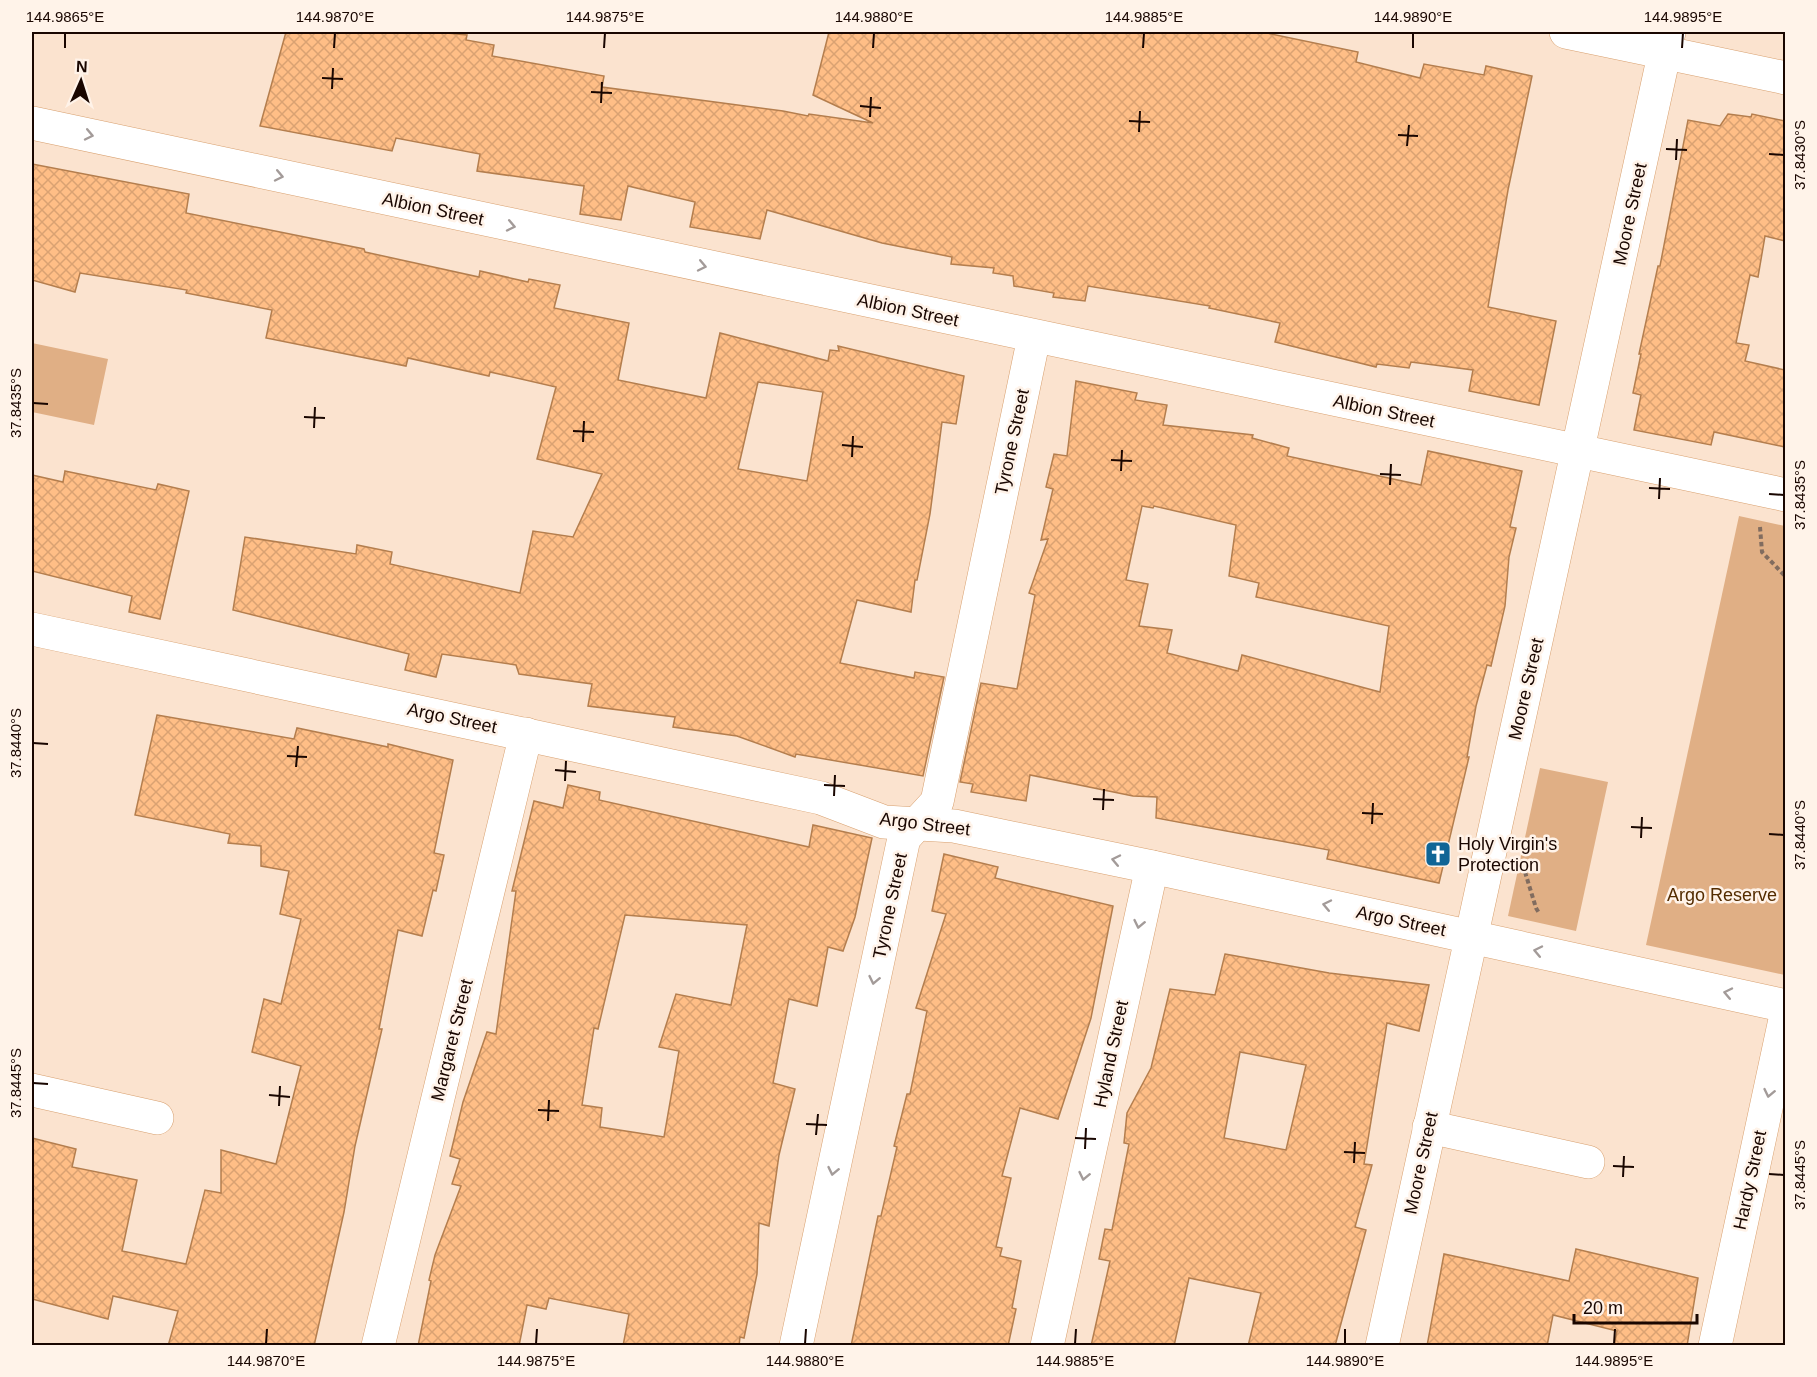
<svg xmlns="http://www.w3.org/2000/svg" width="1817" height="1377" font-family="Arial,sans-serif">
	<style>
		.park { fill: #e0af85 }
		.building { fill: url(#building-cross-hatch); stroke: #b47e4e; stroke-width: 1.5; fill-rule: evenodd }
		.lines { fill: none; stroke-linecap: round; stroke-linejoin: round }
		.minor-casing { stroke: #d8a06f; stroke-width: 34 }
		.path { stroke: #816c5f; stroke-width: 4; stroke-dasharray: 4.5 3; stroke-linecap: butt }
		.minor { stroke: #fff; stroke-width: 33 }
		.oneway { stroke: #a39b99 }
		.ticks { fill: none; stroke: #190600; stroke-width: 2 }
		.labels { text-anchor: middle; stroke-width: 5; stroke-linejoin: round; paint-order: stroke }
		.street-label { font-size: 18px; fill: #190600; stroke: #fff3e9 }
		.poi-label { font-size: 18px; fill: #190600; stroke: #fff3e9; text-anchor: start }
		.park-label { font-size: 18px; fill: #542c00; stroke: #fff3e9 }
		.neatline { fill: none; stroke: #190600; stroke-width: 2 }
		.ticks-label { font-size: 15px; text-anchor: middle; fill: #190600 }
	</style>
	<defs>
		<pattern id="building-cross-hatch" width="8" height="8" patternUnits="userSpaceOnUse" patternTransform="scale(1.5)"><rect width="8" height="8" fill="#ffbe86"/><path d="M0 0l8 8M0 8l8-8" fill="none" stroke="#daa272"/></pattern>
	</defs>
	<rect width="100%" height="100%" fill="#fbe3cf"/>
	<g class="park">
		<path d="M32,343L108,359L94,425L32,412Z"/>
		<path d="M1739,516L1785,526V975L1646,945Z"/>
		<path d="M1540,768L1608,782L1576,931L1508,916Z"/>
	</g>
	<g class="building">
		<path d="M286,32H436L467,35L466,40L494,45L492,56L604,76L602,87L783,111L808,116L809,114L873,123L813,95L829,32H1262L1358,52L1356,62L1420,78L1424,64L1484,75L1486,66L1532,76L1508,190L1488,307L1556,321L1539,405L1469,391L1473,370L1411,362L1409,368L1377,364L1376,367L1275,342L1280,323L1209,308L1210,306L1088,286L1085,301L1053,297L1054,293L1014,286L1013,276L993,273L994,268L951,264L952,257L882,243L767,210L760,239L690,227L695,202L628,186L621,220L580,214L584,186L477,171L480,154L396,138L392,151L260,126Z"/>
		<path d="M1728,114L1751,117L1752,114L1785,121V241L1765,236L1758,277L1750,275L1736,343L1749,345L1745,361L1785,370V447L1714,432L1711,445L1634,430L1641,395L1633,393L1641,354H1639L1658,266H1660L1688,120L1720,126Z"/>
		<path d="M32,164L189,194L186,213L364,249L365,252L479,277L480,271L528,282L529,279L560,285L554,308L629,323L618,380L706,398L720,333L828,361L830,350L839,351L838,346L964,376L956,424L942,422L930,514L917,580H915L911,612L857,600L840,663L914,678L915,672L944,677L923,776L796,754L795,757L737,736L673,727L675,717L588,706L592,684L519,674L516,665L442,654L436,677L405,670L409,654L233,610L245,537L356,554L357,545L392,552L390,564L520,593L533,531L573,537L602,474L537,459L556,387L490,372L489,376L408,358L406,366L266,338L272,310L186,293L187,290L80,273L75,292L32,280ZM758,382L823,392L807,481L738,469Z"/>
		<path d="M1076,381L1137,393L1135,400L1167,405L1163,425L1253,435L1252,438L1289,448L1287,456L1421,485L1428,451L1522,471L1510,527L1516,528L1509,557L1505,606L1491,666L1487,665L1476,706L1467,757H1469L1439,883L1327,859L1329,850L1156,818L1157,797L1133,796L1030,775L1026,801L971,792L973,784L960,782L981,683L1017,689L1035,595L1029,593L1048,539L1041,540L1053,489L1046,487L1054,454L1067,456ZM1142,506L1153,508L1154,506L1236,525L1229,576L1259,583L1256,597L1389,626L1380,692L1242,655L1238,671L1167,653L1172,630L1139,626L1148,584L1126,580Z"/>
		<path d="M65,471L156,490L158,484L189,491L160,619L129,612L132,596L32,571V475L63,482Z"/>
		<path d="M157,715L294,739L297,728L388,747V744L453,760L434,853L444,855L436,891L433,890L422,936L398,930L379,1029H382L355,1146L344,1212L314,1346H168L178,1311L113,1296L108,1319L32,1299V1138L76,1149L72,1167L137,1180L122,1251L186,1264L205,1190L221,1193V1150L276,1164L301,1066L252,1052L264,999L281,1004L301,919L280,914L289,871L261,866V846L228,843L230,834L135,815Z"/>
		<path d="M568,785L600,792L599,800L809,847L813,825L872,838L855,917L843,951L828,947L817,1006L789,999L773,1083L795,1089L779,1155L769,1226L759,1223L757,1274L744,1338L740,1337L739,1346H623L629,1314L549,1298L546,1309L527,1305L519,1346H418L431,1281L429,1280L435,1255L461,1186L452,1184L460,1159L450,1156L463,1102L487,1032L496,1034L516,891H512L534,801L563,808ZM625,915L747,925L731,1005L676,994L659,1047L679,1051L664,1137L600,1127L602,1108L582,1105L594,1028L598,1029Z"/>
		<path d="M944,854L998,867L995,878L1113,906L1091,1018L1058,1119L1020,1108L1002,1176L1011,1178L996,1247L1002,1248L1000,1256L1021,1261L1012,1308L1016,1309L1008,1346H851L878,1216H881L897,1147L894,1146L907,1094H910L927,1011L916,1008L946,914L932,911Z"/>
		<path d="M1225,954L1329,973L1429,985L1419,1031L1387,1023L1364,1164L1372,1165L1355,1227L1366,1230L1335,1346H1248L1261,1293L1189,1278L1174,1346H1091L1110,1261L1099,1259L1105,1229L1112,1230L1129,1144L1124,1143L1127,1113L1151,1068L1170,989L1215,995ZM1240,1052L1306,1065L1286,1150L1224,1138Z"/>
		<path d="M1576,1249L1698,1278L1687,1346H1614L1617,1331L1553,1315L1547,1346H1427L1444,1254L1569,1281Z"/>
	</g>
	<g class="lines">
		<defs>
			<g id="minor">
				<path d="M1566,32L1786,78"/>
				<path d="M32,123L1786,495"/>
				<path d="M32,629L821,798L884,822L954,826L1152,867L1786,1006"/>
				<path d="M32,1090L157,1118"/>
				<path d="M1429,1127L1588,1162"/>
				<path d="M378,1346L526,734"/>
				<path d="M796,1346L904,838L937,802L1034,337"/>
				<path d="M1047,1346L1152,867"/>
				<path d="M1382,1346C1477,907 1576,470 1669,32"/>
				<path d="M1715,1346L1786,1015"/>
			</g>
		</defs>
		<use href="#minor" class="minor-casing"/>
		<g class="path">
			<path d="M1760,527L1762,552L1786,577"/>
			<path d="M1525,872L1536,908L1539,913"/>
		</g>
		<use href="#minor" class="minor"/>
	</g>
	<defs><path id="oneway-chevron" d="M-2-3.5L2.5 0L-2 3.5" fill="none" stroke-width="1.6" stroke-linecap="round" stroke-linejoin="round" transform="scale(1.5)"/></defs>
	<g class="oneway">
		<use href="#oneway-chevron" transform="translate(89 135) rotate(12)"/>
		<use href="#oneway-chevron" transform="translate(279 176) rotate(12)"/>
		<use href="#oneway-chevron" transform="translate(511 226) rotate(12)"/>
		<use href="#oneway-chevron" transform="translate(702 266) rotate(12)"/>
		<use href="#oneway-chevron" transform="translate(1116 860) rotate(-168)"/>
		<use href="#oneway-chevron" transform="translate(1327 905) rotate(-168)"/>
		<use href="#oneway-chevron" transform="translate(1139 924) rotate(102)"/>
		<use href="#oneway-chevron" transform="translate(1538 951) rotate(-168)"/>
		<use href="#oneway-chevron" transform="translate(874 980) rotate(102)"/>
		<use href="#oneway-chevron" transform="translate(1728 993) rotate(-168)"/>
		<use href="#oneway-chevron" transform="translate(1769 1093) rotate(102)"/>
		<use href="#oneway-chevron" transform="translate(833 1171) rotate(102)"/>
		<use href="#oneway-chevron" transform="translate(1084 1176) rotate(102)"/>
	</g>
	<path class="ticks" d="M65,48V33M334,48L335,33M604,48L605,33M873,48L874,33M1143,48L1144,33M1413,48V33M1682,48L1683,33M322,78L343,79M332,89L333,68M591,92L612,93M601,103L602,82M860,106L881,108M870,117L871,97M1129,121L1150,122M1139,132L1140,111M1398,135L1418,136M1407,146L1409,125M1666,149L1687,150M1769,154L1784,155M1676,160L1677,139M33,403L48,404M304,417L325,418M314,428L315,407M573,431L594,432M583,442L584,421M842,445L863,447M852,457L853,436M1111,460L1132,461M1121,471L1122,450M1380,474L1401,475M1390,485L1391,464M1649,488L1670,489M1769,494L1784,495M1659,499L1660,478M33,743L48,744M287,756L307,757M296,767L298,746M555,770L576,772M565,781L566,761M824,785L845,786M834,796L835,775M1093,799L1114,800M1103,810L1104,789M1362,813L1383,814M1372,824L1373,803M1631,827L1652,828M1769,834L1784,835M1641,838L1642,817M33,1083L48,1084M269,1095L290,1097M279,1106L280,1086M538,1110L559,1111M548,1121L549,1100M806,1124L827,1125M816,1135L818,1114M1075,1138L1096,1139M1085,1149L1086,1128M1344,1152L1365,1153M1354,1163L1355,1142M1613,1166L1634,1167M1769,1174L1784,1175M1623,1177L1624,1156M266,1344L267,1329M536,1344L537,1329M805,1344L806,1329M1075,1344L1076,1329M1345,1344V1329M1614,1344L1615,1329"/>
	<defs>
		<symbol id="church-square" viewBox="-11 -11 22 22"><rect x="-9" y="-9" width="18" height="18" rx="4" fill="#106596" stroke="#fff3e9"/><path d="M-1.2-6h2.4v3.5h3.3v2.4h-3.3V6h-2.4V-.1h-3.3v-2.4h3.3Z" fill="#fff"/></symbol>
	</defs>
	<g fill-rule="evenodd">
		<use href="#church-square" x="1423" y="839" width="30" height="30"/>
	</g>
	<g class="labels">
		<g class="street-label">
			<text transform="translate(433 209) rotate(12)" y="6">Albion Street</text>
			<text transform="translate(1630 214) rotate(-78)" y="6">Moore Street</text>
			<text transform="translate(908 310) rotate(12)" y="6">Albion Street</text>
			<text transform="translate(1384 411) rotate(12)" y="6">Albion Street</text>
			<text transform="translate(1012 442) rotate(-78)" y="6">Tyrone Street</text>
			<text transform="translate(1526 689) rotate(-77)" y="6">Moore Street</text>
			<text transform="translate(452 718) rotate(12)" y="6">Argo Street</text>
			<text transform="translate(925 824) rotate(7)" y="6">Argo Street</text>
			<text transform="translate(890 906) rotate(-78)" y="6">Tyrone Street</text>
			<text transform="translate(1401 921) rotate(12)" y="6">Argo Street</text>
			<text transform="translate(452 1040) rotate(-76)" y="6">Margaret Street</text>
			<text transform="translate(1111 1054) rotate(-78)" y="6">Hyland Street</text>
			<text transform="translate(1421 1163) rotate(-78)" y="6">Moore Street</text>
			<text transform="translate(1750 1180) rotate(-78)" y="6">Hardy Street</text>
		</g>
		<g class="poi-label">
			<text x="1458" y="850">Holy Virgin's<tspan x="1458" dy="21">Protection</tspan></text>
		</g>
		<g class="park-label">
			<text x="1722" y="901">Argo Reserve</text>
		</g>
	</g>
	<rect width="1817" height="1377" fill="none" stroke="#fff3e9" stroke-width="66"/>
	<g transform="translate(81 81) rotate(3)" stroke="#fff3e9" stroke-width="4.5" paint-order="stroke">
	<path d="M0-4.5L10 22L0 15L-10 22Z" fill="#190600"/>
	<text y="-9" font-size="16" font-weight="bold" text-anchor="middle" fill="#190600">N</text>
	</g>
	<path d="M1574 1314v9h123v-9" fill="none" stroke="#190600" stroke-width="3"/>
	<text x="1583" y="1314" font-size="18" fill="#190600" stroke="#fff3e9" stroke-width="4.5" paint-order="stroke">20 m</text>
	<rect x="33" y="33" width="1751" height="1311" class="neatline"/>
	<g class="ticks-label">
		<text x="65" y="22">144.9865°E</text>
		<text x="335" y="22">144.9870°E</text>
		<text x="605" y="22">144.9875°E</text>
		<text x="874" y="22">144.9880°E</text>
		<text x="1144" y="22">144.9885°E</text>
		<text x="1413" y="22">144.9890°E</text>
		<text x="1683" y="22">144.9895°E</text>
		<text transform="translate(1800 155) rotate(-90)" y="5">37.8430°S</text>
		<text transform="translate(16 403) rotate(-90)" y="5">37.8435°S</text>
		<text transform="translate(1800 495) rotate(-90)" y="5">37.8435°S</text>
		<text transform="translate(16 743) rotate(-90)" y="5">37.8440°S</text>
		<text transform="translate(1800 835) rotate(-90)" y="5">37.8440°S</text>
		<text transform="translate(16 1083) rotate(-90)" y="5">37.8445°S</text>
		<text transform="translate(1800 1175) rotate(-90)" y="5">37.8445°S</text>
		<text x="266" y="1366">144.9870°E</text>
		<text x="536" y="1366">144.9875°E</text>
		<text x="805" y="1366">144.9880°E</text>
		<text x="1075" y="1366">144.9885°E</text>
		<text x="1345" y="1366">144.9890°E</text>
		<text x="1614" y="1366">144.9895°E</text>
	</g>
</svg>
